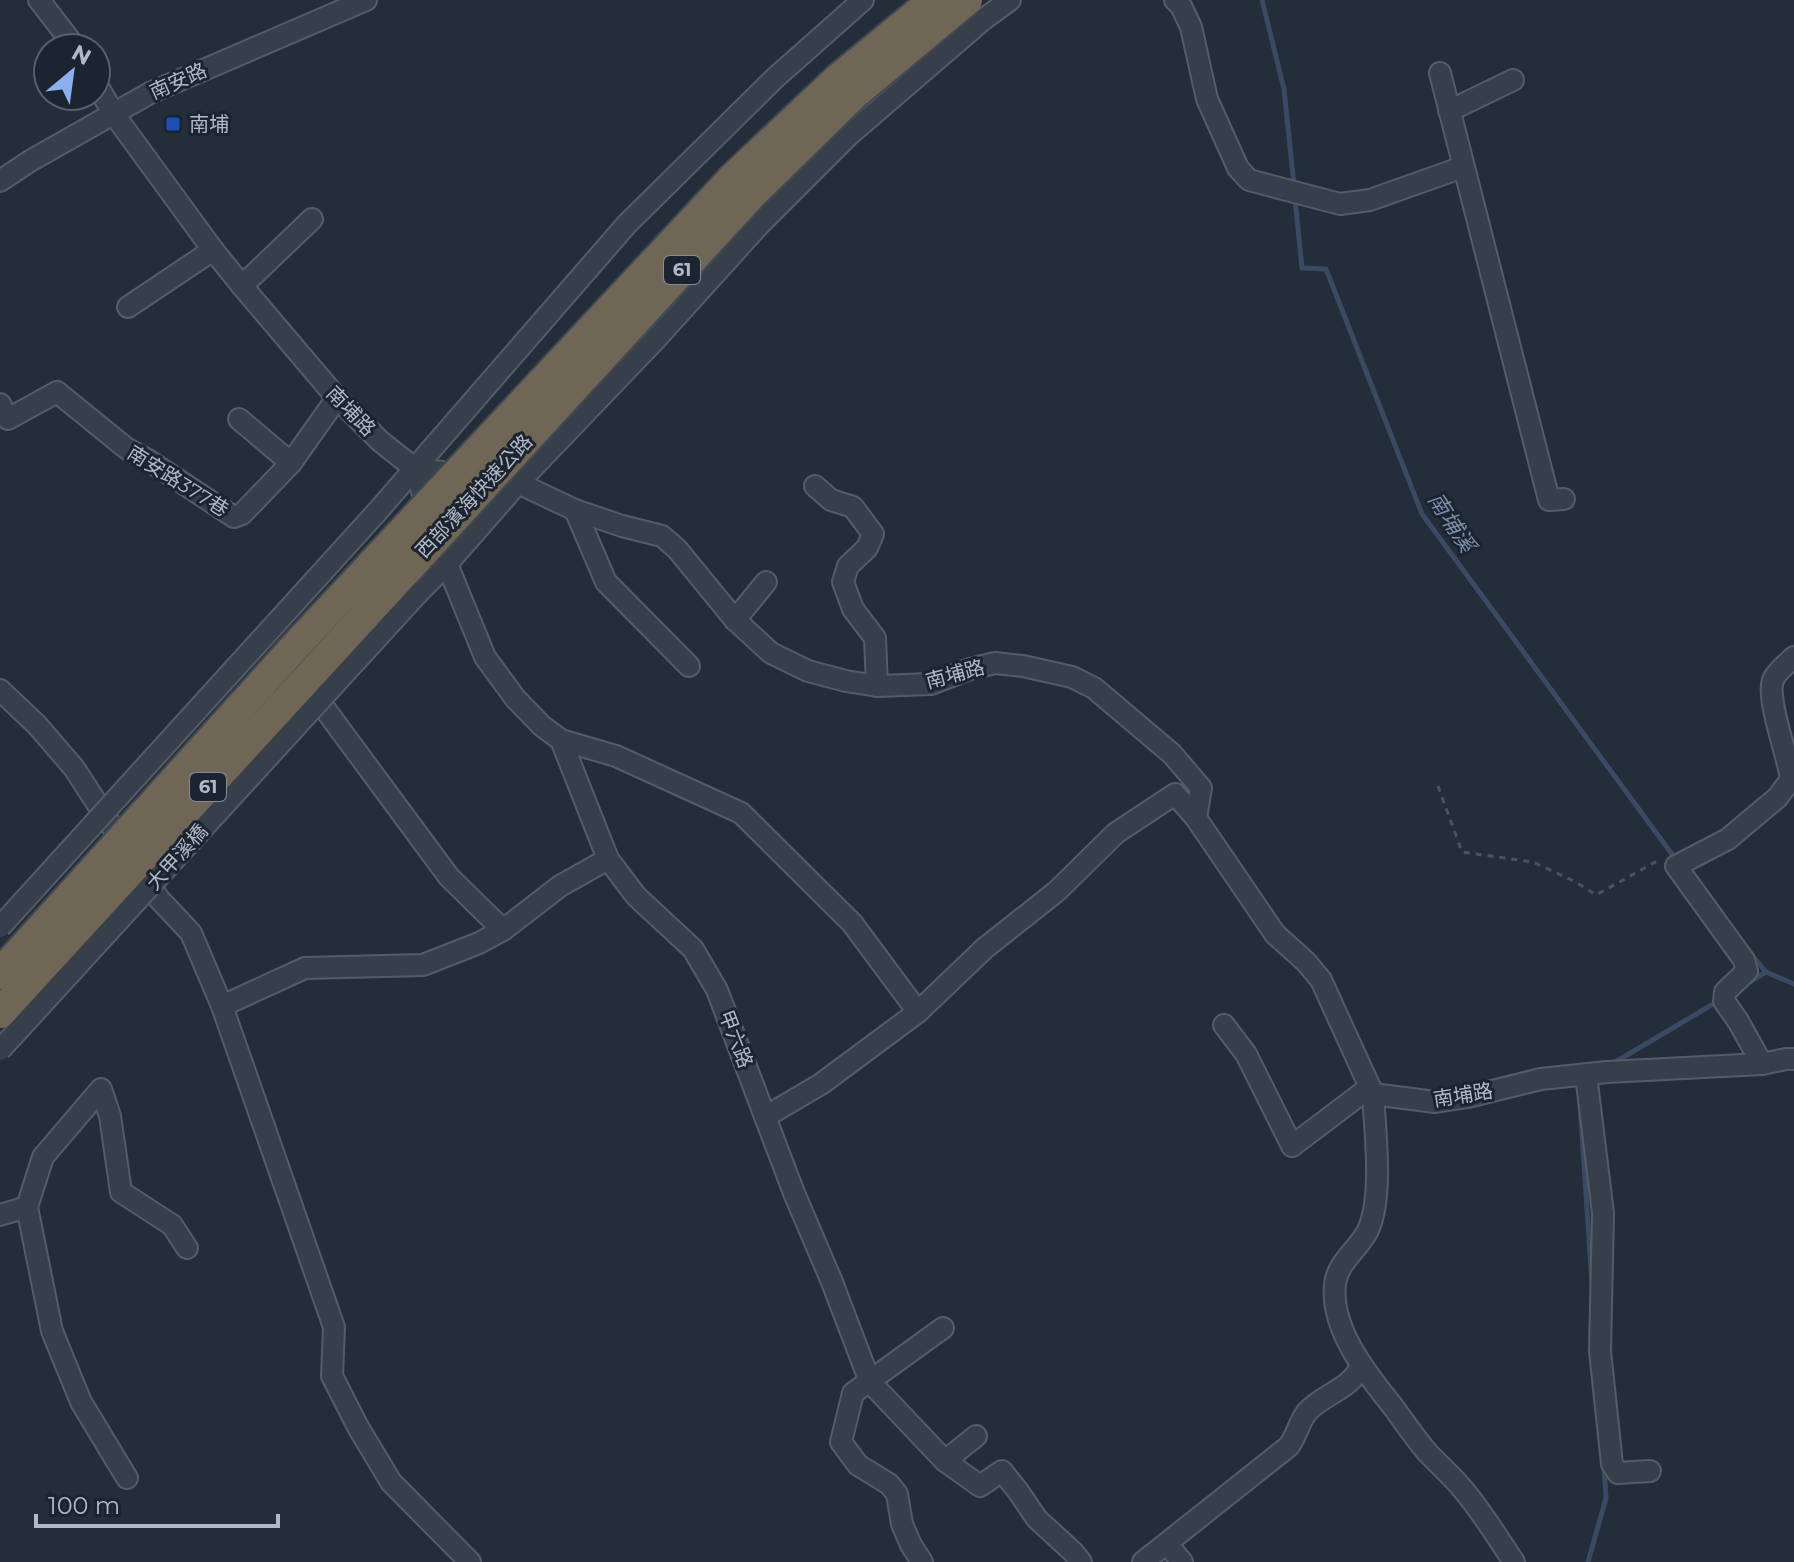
<svg xmlns="http://www.w3.org/2000/svg" width="1794" height="1562" font-family="Montserrat,'Noto Sans TC',sans-serif">
	<style>
		.lines { fill: none; stroke-linecap: round; stroke-linejoin: round }
		.stream { stroke: #394a62; stroke-width: 5 }
		.minor-casing { stroke: #555c68; stroke-width: 24 }
		.path { stroke: #45575a; stroke-width: 3; stroke-dasharray: 6 6; stroke-linecap: butt }
		.minor { stroke: #373f4a; stroke-width: 20 }
		.minor-bridge-casing { stroke: #555c68; stroke-width: 24; stroke-linecap: butt }
		.highway-bridge-casing { stroke: #424955; stroke-width: 34; stroke-linecap: butt }
		.minor-bridge { stroke: #373f4a; stroke-width: 20 }
		.highway-bridge { stroke: #706655; stroke-width: 30 }
		.transit-dot { fill: #1a4fb4; stroke: #1c242f; stroke-width: 3 }
		.labels { text-anchor: middle; stroke-width: 6; stroke-linejoin: round; paint-order: stroke }
		.shield { fill: #1c242f; stroke: #858c99; stroke-width: 2 }
		.shield-label { font-size: 18px; font-weight: bold; fill: #b2b9c6 }
		.street-label { font-size: 20px; fill: #b2b9c6; stroke: #1c242f }
		.poi-label { font-size: 20px; fill: #b2b9c6; stroke: #1c242f; text-anchor: start }
		.water-label { font-size: 22px; font-style: italic; fill: #7c8fac; stroke: #1c242f }
	</style>
	<rect width="100%" height="100%" fill="#242d3a"/>
	<g class="lines">
		<g class="stream">
			<path d="M1262,0L1284,89L1294,185"/>
			<path d="M1295,199L1302,268L1326,269L1422,514L1677,861"/>
			<path d="M1748,950L1766,972L1794,984"/>
			<path d="M1746,984L1766,972"/>
			<path d="M1612,1064L1720,1000"/>
			<path d="M1580,1103L1592,1284"/>
			<path d="M1588,1562L1606,1498L1604,1466"/>
		</g>
		<defs>
			<g id="minor">
				<path d="M39,0L76,48"/>
				<path d="M1175,0L1181,6L1191,27L1207,99L1238,168L1249,180L1340,204L1370,200L1463,167"/>
				<path d="M1440,73L1549,500L1564,499"/>
				<path d="M96,83L113,113L213,250L242,286L337,398L380,441L414,468L518,483L575,510L622,526L662,536L677,549L735,620L771,653L808,671L846,681L877,686L931,684L970,669L995,663L1023,666L1072,677L1094,688L1172,754L1201,788L1196,818L1275,934L1306,962L1321,980L1373,1094L1435,1102L1468,1097L1541,1079L1607,1072L1762,1064L1786,1059H1794"/>
				<path d="M1449,111L1513,80"/>
				<path d="M0,181L30,161L150,93L366,0"/>
				<path d="M242,286L312,219"/>
				<path d="M128,307L213,250"/>
				<path d="M0,404L8,419L57,392L126,448L148,460L234,517L242,514L291,463L337,398"/>
				<path d="M239,419L291,463"/>
				<path d="M414,468L447,564L485,657L515,698L542,726L561,740L608,859L636,896L693,949L717,990L794,1193L832,1282L870,1382L945,1461L980,1486L1002,1471L1018,1491L1037,1519L1073,1552L1081,1562"/>
				<path d="M815,486L831,500L853,507L873,534L867,548L848,566L843,582L853,609L875,638L877,686"/>
				<path d="M575,510L606,582L689,666"/>
				<path d="M376,513L627,224L775,78L863,0"/>
				<path d="M419,592L447,564L518,483L655,340L759,225L848,136L984,19L1010,0"/>
				<path d="M735,620L766,582"/>
				<path d="M0,690L37,725L74,768L159,899L191,933L222,1006L334,1327L332,1376L358,1427L391,1482L470,1562"/>
				<path d="M319,701L449,877L503,930"/>
				<path d="M561,740L616,756L741,813L852,923L918,1012"/>
				<path d="M222,1006L305,968L423,965L479,943L503,930L560,886L608,859"/>
				<path d="M1224,1025L1246,1054L1292,1146L1370,1087"/>
				<path d="M1762,1064L1738,1021L1724,1001L1725,992L1747,971L1744,960L1676,866L1728,839L1778,797L1791,779C1788,756 1766,699 1773,680C1776,672 1788,663 1794,657"/>
				<path d="M1586,1075L1603,1213L1600,1351L1612,1464L1618,1473L1650,1471"/>
				<path d="M1373,1094C1375,1131 1383,1194 1369,1228C1360,1249 1338,1260 1335,1284C1330,1330 1368,1375 1394,1408C1405,1423 1415,1438 1427,1452C1438,1464 1451,1475 1461,1487C1481,1510 1497,1537 1514,1562"/>
				<path d="M765,1117L821,1084L918,1012L985,948L1057,891L1116,833L1175,794L1196,818"/>
				<path d="M27,1207L43,1157L101,1089L110,1116L121,1192L172,1225L187,1248"/>
				<path d="M0,1215L27,1207L52,1331L81,1402L127,1478"/>
				<path d="M945,1461L976,1436"/>
				<path d="M1167,1544L1182,1562"/>
				<path d="M922,1562L911,1545L902,1524L897,1494L889,1484L858,1465L841,1442L853,1393L943,1328"/>
				<path d="M1143,1562L1289,1446C1297,1435 1299,1422 1307,1412C1323,1394 1350,1390 1361,1366"/>
			</g>
		</defs>
		<use href="#minor" class="minor-casing"/>
		<path class="path" d="M1438,786L1462,852L1533,862L1576,882L1596,895L1659,860"/>
		<use href="#minor" class="minor"/>
		<defs>
			<g id="minor-bridge">
				<path d="M0,927L376,513"/>
				<path d="M0,1050L419,592"/>
			</g>
			<g id="highway-bridge">
				<path d="M0,974L291,651L734,177L838,79L934,0"/>
				<path d="M0,1013L750,196L853,95L967,0"/>
			</g>
		</defs>
		<use href="#minor-bridge" class="minor-bridge-casing"/>
		<use href="#highway-bridge" class="highway-bridge-casing"/>
		<use href="#minor-bridge" class="minor-bridge"/>
		<use href="#highway-bridge" class="highway-bridge"/>
	</g>
	<rect class="transit-dot" x="165" y="116" width="16" height="16" rx="4"/>
	<g class="labels">
		<g class="shield">
			<rect x="664" y="256" width="36" height="28" rx="6"/>
			<rect x="190" y="773" width="36" height="28" rx="6"/>
		</g>
		<g class="shield-label">
			<text x="682" y="276">61</text>
			<text x="208" y="793">61</text>
		</g>
		<g class="street-label">
			<text transform="translate(178 81) rotate(-24)" y="7">南安路</text>
			<text transform="translate(351 411) rotate(46)" y="7">南埔路</text>
			<text transform="translate(178 481) rotate(32)" y="7">南安路377巷</text>
			<text transform="translate(474 496) rotate(-47)" y="7">西部濱海快速公路</text>
			<text transform="translate(955 674) rotate(-15)" y="7">南埔路</text>
			<text transform="translate(177 857) rotate(-48)" y="7">大甲溪橋</text>
			<text transform="translate(736 1039) rotate(69)" y="7">甲六路</text>
			<text transform="translate(1463 1095) rotate(-9)" y="7">南埔路</text>
		</g>
		<g class="poi-label">
			<text x="189" y="131">南埔</text>
		</g>
		<g class="water-label">
			<text transform="translate(1452 522) rotate(57)" y="8">南埔溪</text>
		</g>
	</g>
	<g transform="translate(72 72) rotate(29)"><circle r="38" fill="#1c242f" stroke="#58606b" stroke-width="2"/>
	<path d="M0-6L14 30L0 20L-14 30Z" fill="#8bb0f2"/>
	<text y="-12" font-size="22" font-weight="bold" text-anchor="middle" fill="#b2b9c6">N</text>
	</g>
	<path d="M36 1514v12h242v-12" fill="none" stroke="#b2b9c6" stroke-width="4"/>
	<text x="48" y="1514" font-size="24" fill="#b2b9c6" stroke="#1c242f" stroke-width="6" paint-order="stroke">100 m</text>
</svg>
